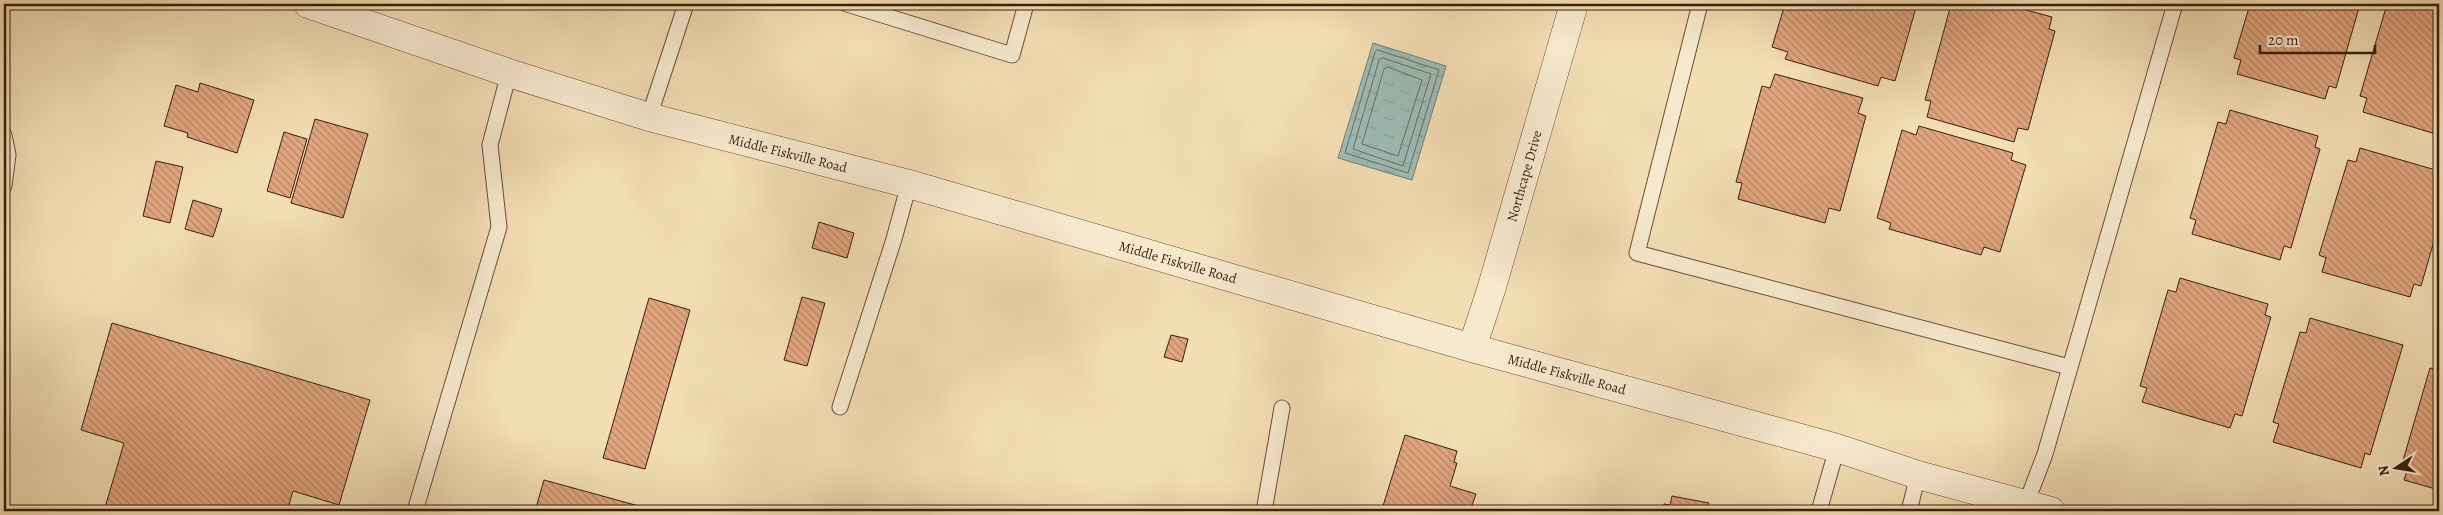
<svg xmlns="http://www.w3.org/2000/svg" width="2443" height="515" font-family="Alegreya,serif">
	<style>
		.water { fill: url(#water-ripples); stroke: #757d72 }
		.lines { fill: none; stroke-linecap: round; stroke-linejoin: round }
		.shore { stroke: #6a6d62; stroke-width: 1 }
		.building { fill: url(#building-back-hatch); stroke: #381f0f }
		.lane-casing { stroke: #674e38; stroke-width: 17 }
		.street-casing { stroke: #674e38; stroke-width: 29 }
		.lane { stroke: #f7e9ce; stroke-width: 15 }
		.street { stroke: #f7e9ce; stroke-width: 28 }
		.labels { text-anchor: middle; stroke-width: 5; stroke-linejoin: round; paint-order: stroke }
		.street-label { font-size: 14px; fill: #381f0f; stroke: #f7e9ce }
	</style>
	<defs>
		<pattern id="water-ripples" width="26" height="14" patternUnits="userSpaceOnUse" patternTransform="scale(1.25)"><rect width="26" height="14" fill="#9dbbb4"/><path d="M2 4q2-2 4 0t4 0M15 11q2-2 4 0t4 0" fill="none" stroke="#88a09a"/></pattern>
		<pattern id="building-back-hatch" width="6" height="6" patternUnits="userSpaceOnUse" patternTransform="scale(1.25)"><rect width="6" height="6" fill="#e1a57f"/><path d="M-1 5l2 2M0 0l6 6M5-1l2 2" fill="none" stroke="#b78666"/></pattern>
	</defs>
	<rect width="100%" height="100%" fill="#f3ddb3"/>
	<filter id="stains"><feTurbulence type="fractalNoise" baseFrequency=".004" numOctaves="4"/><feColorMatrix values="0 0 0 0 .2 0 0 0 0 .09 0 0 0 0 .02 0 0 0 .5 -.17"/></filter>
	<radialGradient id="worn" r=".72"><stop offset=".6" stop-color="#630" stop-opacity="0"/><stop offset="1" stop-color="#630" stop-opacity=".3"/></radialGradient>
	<path class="water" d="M1373,43L1446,66L1412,180L1338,158Z"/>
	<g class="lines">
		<g class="shore">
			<path d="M1378,50L1439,70L1408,173L1345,153L1375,52Z"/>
			<path d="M1383,58L1431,74L1403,166L1353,149L1379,60Z"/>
			<path d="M1388,67L1422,80L1398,156L1362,144L1384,69Z"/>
		</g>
	</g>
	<g class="building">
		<path d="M1785,4H1917L1895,81L1881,77L1878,86L1785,59L1788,52L1772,47Z"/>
		<path d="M1960,4H2004L2052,17L2049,29L2055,31L2028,130L2018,128L2014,142L1927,117L1931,101L1925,100L1950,8L1958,10Z"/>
		<path d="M2250,4H2360L2336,88L2329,86L2325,99L2237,74L2241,60L2234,58Z"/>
		<path d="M2387,4H2439V135L2363,112L2367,98L2360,96Z"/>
		<path d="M1775,74L1863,98L1858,113L1866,116L1840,211L1829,208L1825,223L1738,199L1742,183L1736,182L1762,86L1770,88Z"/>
		<path d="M200,83L254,100L237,153L187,137L188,133L164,126L176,85L198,92Z"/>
		<path d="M2230,110L2318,136L2315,147L2320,149L2291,248L2284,246L2280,260L2192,234L2196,220L2190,218L2218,122L2226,124Z"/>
		<path d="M315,119L368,134L343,218L291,203Z"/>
		<path d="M1919,126L2013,153L2011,160L2026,165L2000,252L1984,247L1981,255L1889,229L1891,223L1877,218L1902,130L1916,135Z"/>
		<path d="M284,132L307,139L290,198L267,191Z"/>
		<path d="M2360,148L2439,171V224L2421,286L2414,284L2410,297L2322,272L2326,258L2319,255L2348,160L2356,162Z"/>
		<path d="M156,161L183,167L170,223L143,216Z"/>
		<path d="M193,200L222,209L213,237L185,229Z"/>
		<path d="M819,222L854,233L847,258L812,248Z"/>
		<path d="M2180,278L2268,304L2265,315L2271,317L2242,416L2235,414L2230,428L2142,402L2147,388L2140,386L2168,290L2176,292Z"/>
		<path d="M802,297L825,303L807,366L784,360Z"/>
		<path d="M649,298L690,310L645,469L603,458Z"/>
		<path d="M2310,318L2403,345L2370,455L2365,453L2361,468L2273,442L2279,424L2273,422L2300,332L2306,333Z"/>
		<path d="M112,323L370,400L339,505L293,491L287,511H104L124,443L81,430Z"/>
		<path d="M1171,335L1188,339L1182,362L1164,357Z"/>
		<path d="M2430,368L2439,370V368V490L2404,480L2409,465L2402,464Z"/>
		<path d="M1405,435L1457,451L1454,462L1457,463L1450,486L1476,494L1470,511H1401L1383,506Z"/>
		<path d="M544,480L657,511H535Z"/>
		<path d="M1672,496L1709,503L1707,511H1663L1664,504L1670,505Z"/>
	</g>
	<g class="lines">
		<defs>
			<g id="lane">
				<path d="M847,4L1012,55L1026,4"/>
				<path d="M1700,4L1637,253L2069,367"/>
				<path d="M649,117L686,4"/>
				<path d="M4,135L8,155L4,186"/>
				<path d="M840,407L894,239L909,184"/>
				<path d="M2026,504L2045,454L2175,4"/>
				<path d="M415,511L499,227L490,145L509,73"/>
				<path d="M1264,511L1282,408"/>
				<path d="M1819,511L1837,448"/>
				<path d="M1909,511L1918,475"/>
			</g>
			<g id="street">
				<path d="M308,4L509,73L649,117L909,184L1472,348L1837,448L1918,475L2051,511"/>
				<path d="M1472,348L1491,290L1574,4"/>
			</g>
		</defs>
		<use href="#lane" class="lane-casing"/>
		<use href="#street" class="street-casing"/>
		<use href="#lane" class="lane"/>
		<use href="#street" class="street"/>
	</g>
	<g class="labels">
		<g class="street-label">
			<text transform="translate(788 153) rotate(14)" y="5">Middle Fiskville Road</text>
			<text transform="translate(1524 176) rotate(-74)" y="5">Northcape Drive</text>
			<text transform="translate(1178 262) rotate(16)" y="5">Middle Fiskville Road</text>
			<text transform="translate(1567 374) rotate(15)" y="5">Middle Fiskville Road</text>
		</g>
	</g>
	<rect width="2443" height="515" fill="none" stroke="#f3ddb3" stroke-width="20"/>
	<rect x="5" y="5" width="2433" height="505" fill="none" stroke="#381f0f" stroke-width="2.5"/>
	<rect x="10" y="10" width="2423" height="495" fill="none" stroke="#381f0f"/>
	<g transform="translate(2396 468) rotate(258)" stroke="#f7e9ce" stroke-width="4" paint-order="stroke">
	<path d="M0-4L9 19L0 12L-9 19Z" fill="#381f0f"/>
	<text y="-8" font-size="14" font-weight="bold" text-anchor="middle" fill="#381f0f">N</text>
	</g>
	<path d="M2260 45v8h115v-8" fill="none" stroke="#381f0f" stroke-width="2.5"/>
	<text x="2268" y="45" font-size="15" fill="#381f0f" stroke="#f7e9ce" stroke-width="4" paint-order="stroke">20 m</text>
	<rect width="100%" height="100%" filter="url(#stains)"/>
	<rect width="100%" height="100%" fill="url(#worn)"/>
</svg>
